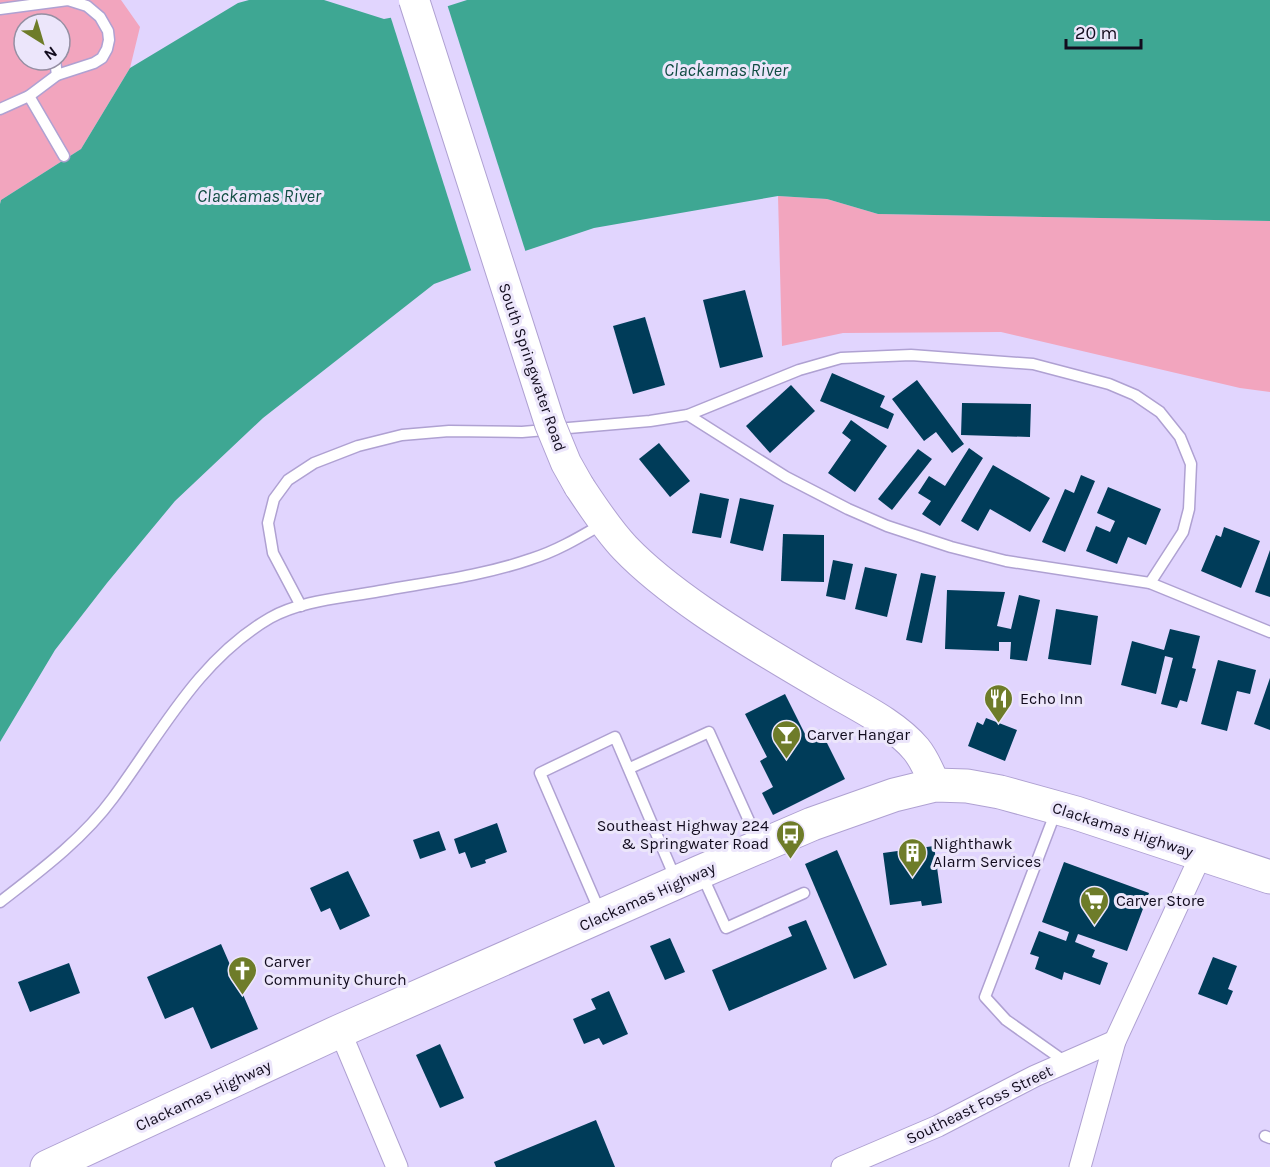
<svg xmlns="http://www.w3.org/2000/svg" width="1270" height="1167" font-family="Karla,sans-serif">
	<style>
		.green { fill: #f2a5be; fill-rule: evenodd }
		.water { fill: #3ea793 }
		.pier { fill: #e1d5fe }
		.building { fill: #003c59 }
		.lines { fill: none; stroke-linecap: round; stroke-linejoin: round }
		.service-casing { stroke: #afa1d2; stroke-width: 13 }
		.minor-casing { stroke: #afa1d2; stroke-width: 23 }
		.secondary-casing { stroke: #afa1d2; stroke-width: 32 }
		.primary-casing { stroke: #afa1d2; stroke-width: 35 }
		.service { stroke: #fff; stroke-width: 10 }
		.minor { stroke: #fff; stroke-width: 21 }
		.secondary { stroke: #fff; stroke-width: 30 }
		.primary { stroke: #fff; stroke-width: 33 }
		.secondary-bridge-casing { stroke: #afa1d2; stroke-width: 32; stroke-linecap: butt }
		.secondary-bridge { stroke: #fff; stroke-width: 30 }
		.labels { text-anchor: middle; stroke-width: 6; stroke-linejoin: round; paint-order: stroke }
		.street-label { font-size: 16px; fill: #120c1e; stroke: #ece6fb }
		.poi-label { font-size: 16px; fill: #120c1e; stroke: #ece6fb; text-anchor: start }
		.water-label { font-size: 18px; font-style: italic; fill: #114d43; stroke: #ece6fb }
	</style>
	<rect width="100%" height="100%" fill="#e1d5fe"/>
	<g class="green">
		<path d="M0,0H121L140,27L130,68L81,149L1,200L0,204ZM24,24H60V60H24Z"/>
		<path d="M778,196L827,199L878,214L1270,221V392L1240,388L1001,332L843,333L782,346Z"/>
	</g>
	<path class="water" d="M249,0H324L384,19L442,8L467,0H1270V221L878,214L827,199L778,196L594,228L510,256L434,284L263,418L175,501L107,583L55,650L0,742V204L1,200L81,149L130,68L238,3Z"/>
	<path class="pier" d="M447,4L526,253L472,273L390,15Z"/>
	<g class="building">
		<path d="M745,290L763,357L720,368L703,300Z"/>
		<path d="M645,317L665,385L633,394L613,326Z"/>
		<path d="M832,373L885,396L880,407L894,414L888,429L820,401Z"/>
		<path d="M917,380L964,444L952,453L936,432L924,441L892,399Z"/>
		<path d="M791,385L815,411L770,453L746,426Z"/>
		<path d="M962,403L1031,404L1030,437L961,435Z"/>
		<path d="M851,420L887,446L855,492L828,473L851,440L842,433Z"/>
		<path d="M659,443L690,481L670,497L639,459Z"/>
		<path d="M969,448L983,458L940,526L922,514L931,501L918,493L929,476L945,486Z"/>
		<path d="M918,449L932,459L892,510L878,499Z"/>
		<path d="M993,465L1050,498L1030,532L990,509L978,531L961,521Z"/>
		<path d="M1081,475L1095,481L1065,552L1042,542L1065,489L1074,493Z"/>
		<path d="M1108,487L1161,509L1146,545L1128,537L1117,564L1086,551L1096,526L1110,532L1115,521L1097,513Z"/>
		<path d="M700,493L729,499L721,538L692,533Z"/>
		<path d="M740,498L774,505L763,551L730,543Z"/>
		<path d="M1224,527L1260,541L1241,588L1201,571L1216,535L1221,537Z"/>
		<path d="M783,534L824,535V582L781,581Z"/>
		<path d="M1270,550V597L1255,592Z"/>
		<path d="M833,560L853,564L845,600L826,596Z"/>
		<path d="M865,567L897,574L887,617L855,609Z"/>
		<path d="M921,573L936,576L922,643L906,640Z"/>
		<path d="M947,590L1005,592L997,626L1011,629L1019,595L1040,600L1027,661L1010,659L1011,642H999V651L945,649Z"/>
		<path d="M1056,609L1098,616L1091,665L1048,659Z"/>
		<path d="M1170,629L1200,636L1192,668L1196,669L1187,702L1180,700L1177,708L1161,704L1173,658L1165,656L1156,694L1121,685L1132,641L1164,650Z"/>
		<path d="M1218,660L1256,670L1250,694L1237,691L1227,731L1201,724Z"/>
		<path d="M1270,678V730L1254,724Z"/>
		<path d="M785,694L806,736L820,729L845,779L773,815L762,793L773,787L760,761L767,757L745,714Z"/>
		<path d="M986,718L1017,730L1005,761L968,746L977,722L983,725Z"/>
		<path d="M497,823L507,852L485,860L486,863L471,868L465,852L459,854L454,839Z"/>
		<path d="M439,831L446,850L420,859L413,840Z"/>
		<path d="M934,846L942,903L922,906L921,901L890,905L883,853Z"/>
		<path d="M837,850L887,965L854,979L805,864Z"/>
		<path d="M1064,862L1149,893L1127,951L1078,934L1075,942L1095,950L1092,957L1108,963L1100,985L1064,972L1062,980L1035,969L1039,957L1030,954L1039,931L1066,941L1069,932L1042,922Z"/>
		<path d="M348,871L370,916L340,930L330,908L321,912L310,888Z"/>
		<path d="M806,920L827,969L729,1011L712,970L792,936L788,927Z"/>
		<path d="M670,938L685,972L665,980L650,946Z"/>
		<path d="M221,944L258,1029L211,1049L193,1007L165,1019L147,977Z"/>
		<path d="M1213,957L1237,966L1228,989L1233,991L1227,1005L1198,994Z"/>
		<path d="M69,963L80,993L30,1012L18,982Z"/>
		<path d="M609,991L628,1034L603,1045L599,1038L584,1044L573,1019L596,1009L591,999Z"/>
		<path d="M440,1044L464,1098L440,1108L416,1055Z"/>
		<path d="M596,1120L615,1167H496L494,1162Z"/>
	</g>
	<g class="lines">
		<defs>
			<g id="service">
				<path d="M0,9L68,0L87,6L100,17L108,31L109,40L107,49L102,58L94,63L57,75L29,96L0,109"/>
				<path d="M50,22L51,24"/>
				<path d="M55,60L57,75"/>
				<path d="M29,96L64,156"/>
				<path d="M688,415L786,477L848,509L887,526L951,547L1006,561L1150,583L1270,632"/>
				<path d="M301,606L273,553L268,523L274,499L288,480L314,463L358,446L402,435L449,431L522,432L650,421L688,415L799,370L841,358L911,355L1033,364L1109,384L1135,395L1160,412L1180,437L1191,464L1189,509L1183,532L1150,583"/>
				<path d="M630,768L709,732L759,843"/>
				<path d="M1056,811L985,997L1006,1020L1067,1063"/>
				<path d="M702,875L726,928L804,893"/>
				<path d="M0,902C40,871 83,839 113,798C161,733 198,660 270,618C302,600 344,598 380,591C430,582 482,576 531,559C557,551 580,537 604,523"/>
				<path d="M600,912L540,773L615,737L676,880"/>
				<path d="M1265,1136L1270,1138"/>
			</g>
			<g id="minor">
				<path d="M340,1031L397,1167"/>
				<path d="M842,1167L938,1126L1035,1076L1115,1041"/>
				<path d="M1080,1167L1115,1041L1201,855"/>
			</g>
			<path id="secondary" d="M579,486C593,507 607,529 625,548C647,571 676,593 702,611C744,640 787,665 830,690C859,707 895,724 916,749C925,760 930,773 935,785"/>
			<path id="primary" d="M47,1167L340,1031L700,872L812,824L894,795L935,785L967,786L1000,792L1076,813L1270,877"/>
		</defs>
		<use href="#service" class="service-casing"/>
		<use href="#minor" class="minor-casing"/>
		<use href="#secondary" class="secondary-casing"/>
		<use href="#primary" class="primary-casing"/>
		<use href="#service" class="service"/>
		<use href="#minor" class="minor"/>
		<use href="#secondary" class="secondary"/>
		<use href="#primary" class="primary"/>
		<defs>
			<path id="secondary-bridge" d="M414,0L550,424L566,463L579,486"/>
		</defs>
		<use href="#secondary-bridge" class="secondary-bridge-casing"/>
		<use href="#secondary-bridge" class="secondary-bridge"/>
	</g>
	<defs>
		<symbol id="restaurant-pin" viewBox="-11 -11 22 30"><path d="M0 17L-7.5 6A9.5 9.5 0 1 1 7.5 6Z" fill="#6e7c29" stroke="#ece6fb"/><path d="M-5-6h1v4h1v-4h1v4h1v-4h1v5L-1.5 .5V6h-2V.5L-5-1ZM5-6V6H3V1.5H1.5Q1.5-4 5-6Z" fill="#fff"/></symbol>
		<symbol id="bar-pin" viewBox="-11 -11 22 30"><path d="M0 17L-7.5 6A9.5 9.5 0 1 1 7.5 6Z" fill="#6e7c29" stroke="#ece6fb"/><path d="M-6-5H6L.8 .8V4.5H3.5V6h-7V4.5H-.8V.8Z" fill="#fff"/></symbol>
		<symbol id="bus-pin" viewBox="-11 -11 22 30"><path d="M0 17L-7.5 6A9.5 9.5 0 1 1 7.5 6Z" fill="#6e7c29" stroke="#ece6fb"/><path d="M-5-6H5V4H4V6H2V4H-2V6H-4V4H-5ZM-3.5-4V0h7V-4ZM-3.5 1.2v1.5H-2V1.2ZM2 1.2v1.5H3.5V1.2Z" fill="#fff"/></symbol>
		<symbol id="building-pin" viewBox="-11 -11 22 30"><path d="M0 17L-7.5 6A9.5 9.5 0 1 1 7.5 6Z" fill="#6e7c29" stroke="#ece6fb"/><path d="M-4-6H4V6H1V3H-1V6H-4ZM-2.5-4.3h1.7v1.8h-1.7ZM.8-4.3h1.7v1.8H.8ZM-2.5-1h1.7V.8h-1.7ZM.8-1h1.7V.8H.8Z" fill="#fff"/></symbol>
		<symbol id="supermarket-pin" viewBox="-11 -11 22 30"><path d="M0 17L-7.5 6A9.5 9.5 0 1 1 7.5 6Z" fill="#6e7c29" stroke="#ece6fb"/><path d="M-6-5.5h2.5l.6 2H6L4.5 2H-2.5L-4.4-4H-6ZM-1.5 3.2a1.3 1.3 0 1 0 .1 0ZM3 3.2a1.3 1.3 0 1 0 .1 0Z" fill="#fff"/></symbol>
		<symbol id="church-pin" viewBox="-11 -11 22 30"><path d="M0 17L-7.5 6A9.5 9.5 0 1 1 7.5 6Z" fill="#6e7c29" stroke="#ece6fb"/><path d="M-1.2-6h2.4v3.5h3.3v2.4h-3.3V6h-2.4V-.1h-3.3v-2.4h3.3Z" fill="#fff"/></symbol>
	</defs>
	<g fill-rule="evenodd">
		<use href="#restaurant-pin" x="982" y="682" width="33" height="45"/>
		<use href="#bar-pin" x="770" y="718" width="33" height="45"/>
		<use href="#bus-pin" x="774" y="818" width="33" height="45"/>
		<use href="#building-pin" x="896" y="836" width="33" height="45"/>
		<use href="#supermarket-pin" x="1078" y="884" width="33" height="45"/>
		<use href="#church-pin" x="226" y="954" width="33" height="45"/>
	</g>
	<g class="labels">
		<g class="street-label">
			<text transform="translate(533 367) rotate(71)" y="6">South Springwater Road</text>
			<text transform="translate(1123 829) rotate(18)" y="6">Clackamas Highway</text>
			<text transform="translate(647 896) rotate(-24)" y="6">Clackamas Highway</text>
			<text transform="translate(203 1095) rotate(-25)" y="6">Clackamas Highway</text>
			<text transform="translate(979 1104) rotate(-26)" y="6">Southeast Foss Street</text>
		</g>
		<g class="poi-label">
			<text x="1020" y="704">Echo Inn</text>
			<text x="807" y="740">Carver Hangar</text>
			<text x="769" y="831" text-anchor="end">Southeast Highway 224<tspan x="769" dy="18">&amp; Springwater Road</tspan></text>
			<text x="933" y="849">Nighthawk<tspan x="933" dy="18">Alarm Services</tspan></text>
			<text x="1116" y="906">Carver Store</text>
			<text x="264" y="967">Carver<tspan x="264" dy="18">Community Church</tspan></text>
		</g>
		<g class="water-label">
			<text x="726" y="76">Clackamas River</text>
			<text x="259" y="202">Clackamas River</text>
		</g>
	</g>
	<g transform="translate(42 42) rotate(143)"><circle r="28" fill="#ece6fb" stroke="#958fa3" stroke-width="1.5"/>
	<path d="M0-4.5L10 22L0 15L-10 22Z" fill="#6e7c29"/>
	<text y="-9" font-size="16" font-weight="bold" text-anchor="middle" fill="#120c1e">N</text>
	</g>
	<path d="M1066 39v9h75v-9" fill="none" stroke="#120c1e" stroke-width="3"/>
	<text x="1075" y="39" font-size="18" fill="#120c1e" stroke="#ece6fb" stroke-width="4.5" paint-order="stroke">20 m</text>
</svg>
